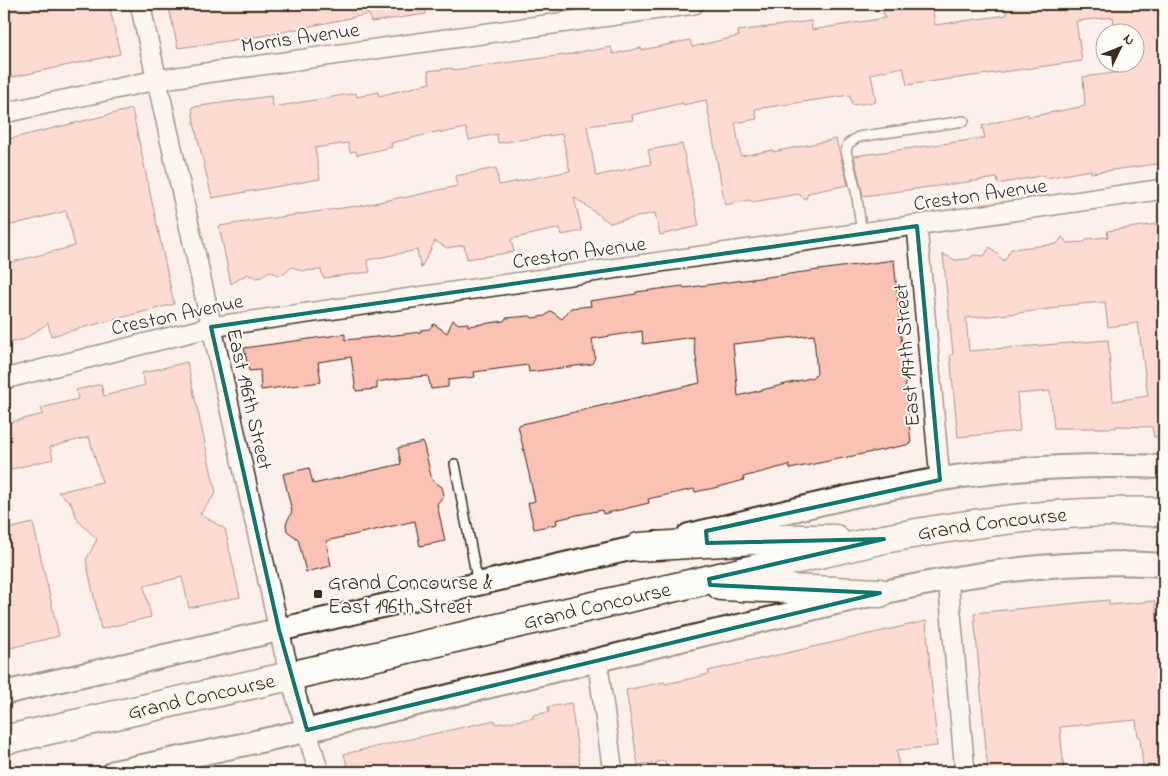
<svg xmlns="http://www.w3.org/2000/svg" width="1168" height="776" font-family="'Indie Flower',sans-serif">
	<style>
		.building { fill: #fcc1b5; stroke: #3b2a1e; fill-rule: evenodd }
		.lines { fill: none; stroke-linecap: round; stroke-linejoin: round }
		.service-casing { stroke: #3b2a1e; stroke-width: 12 }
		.minor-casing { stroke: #3b2a1e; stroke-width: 22 }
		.tertiary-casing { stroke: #3b2a1e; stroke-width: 26 }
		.primary-casing { stroke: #3b2a1e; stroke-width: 31 }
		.service { stroke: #fdfcf7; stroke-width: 9 }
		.minor { stroke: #fdfcf7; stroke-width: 19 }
		.tertiary { stroke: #fdfcf7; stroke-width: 22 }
		.primary { stroke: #fdfcf7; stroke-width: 28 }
		.marked { fill: none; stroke: #0f766e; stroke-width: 4; stroke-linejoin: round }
		.poi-dot { fill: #3b2a1e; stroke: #fdfcf7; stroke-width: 2 }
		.labels { text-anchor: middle; stroke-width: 4; stroke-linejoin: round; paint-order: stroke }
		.street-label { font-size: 21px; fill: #3b2a1e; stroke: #fdfcf7 }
		.poi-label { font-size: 21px; fill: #3b2a1e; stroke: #fdfcf7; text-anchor: start }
	</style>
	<rect width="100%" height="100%" fill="#fdf0ea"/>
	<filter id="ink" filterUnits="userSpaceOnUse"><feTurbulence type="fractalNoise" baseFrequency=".02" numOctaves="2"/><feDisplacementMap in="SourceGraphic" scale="10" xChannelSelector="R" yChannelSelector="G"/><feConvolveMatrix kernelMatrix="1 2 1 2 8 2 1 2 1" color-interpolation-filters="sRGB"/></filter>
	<g filter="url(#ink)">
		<g class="building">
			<path d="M4,4H109L120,54L4,79Z"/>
			<path d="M168,4H425L426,14L371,22L369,14L268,35L178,48Z"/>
			<path d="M932,4L935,25L1007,15L1005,4H1164V163L1091,173V170L1046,178L1045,175L998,184L997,178L863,196L854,156L985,138L982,126L1028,114V117L1085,106L1083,77L1122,72L1121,62H1136V32H1115L1113,17L1076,21L1082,61L907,85L903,67L871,74L876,102L852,105L850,95L755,109L757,119L735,123L741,156L773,150V152L836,139L848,185L808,193L806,199L798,194L753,202L749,200L725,205L706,100L683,105V103L632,115L633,120L587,126L596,176L651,164L648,150L682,144L699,226L660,235L655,213L610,223L574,197L582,231L562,235L560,228L511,239L514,252L467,259L464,245L447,248L435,241L421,268L417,250L367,260L370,272L323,278L321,270L302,271L292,267L284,274L279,275L269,271L261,277L257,278L247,274L231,284L219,226L356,206V207L402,197L403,198L457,186L455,176L496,168L499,185L570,171L562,134L498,143L497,134L469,140L466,128L441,133V131L391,143L392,147L357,155L356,151L350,152L348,143L315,148L320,179L212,198L194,123L192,107L271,96L273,107L356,93L357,97L378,92L379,96L430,83L428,71L452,68L453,70L572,54L589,50L590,51L611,47L613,54L641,48L642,50L690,40L692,47L739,36L738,31L811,21L812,30L885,18L883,11Z"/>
			<path d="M132,109L174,304L51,336L48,323L25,339L4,344V264L75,246L66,211L4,227V158L9,157L5,140Z"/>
			<path d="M1164,223V436L1154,437L1152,427L1116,426V428H1054L1050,391L1017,394L1020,431L958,437L950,355L953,354L943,254L955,260L968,259L974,255L984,256L990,247L1004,261L1011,249L1057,244L1062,237L1068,243L1085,242L1087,239L1108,237L1107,231ZM1105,302L1108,327L1138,323L1148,396L1113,401L1108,340L969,351L966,318L1010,314L1058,308V306Z"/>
			<path d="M894,260L911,444L790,469L789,465L743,477L744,480L719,487L695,492L694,489L648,499L649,503L603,514L602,510L577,515L556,520L557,524L534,529L528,503L535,501L518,425L700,383L693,337L643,344L642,331L592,339L595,357L592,364L529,372L528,365L474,372L475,377L448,380V387L431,389L428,376L402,378L377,382V389L356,391L351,357L318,362L321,382L261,390L260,370L249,371L244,348L345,334V340L396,335L421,332V330L429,329L434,324L447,333L453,320L459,324L468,323V326L504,321L506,318L530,316L533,318L545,316L551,311L562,319L571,308L591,306L590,301L636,294V292L683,286L684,288ZM814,335L817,374L814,375V377L738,396L733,344Z"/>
			<path d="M187,362L216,493L200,514L225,529L240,597L189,608L182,577L144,586L151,617L101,629L86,560L97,539L78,521L71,503L58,492L102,482L89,437L50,447L53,459L4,471V424L43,414L41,408L78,399L76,390L101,384L104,396L145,385L142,373Z"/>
			<path d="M423,442L432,480L442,487L444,495L437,504L445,541L420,546L415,521L326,541L331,566L306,572L298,539L287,531L286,524L292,511L283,474L309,468L313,484L401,464L398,448Z"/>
			<path d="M33,523L59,636L10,648L4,625V530Z"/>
			<path d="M1109,600V605L1155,601L1159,642H1164V765L1143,767L1140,737H1138L1136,720L1060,727L1064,772H988L974,613Z"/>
			<path d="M926,621L937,746L897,750L899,772H666L665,761L638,765L626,690L664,682L665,684L689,679L709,674L708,671Z"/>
			<path d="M571,703L581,772H349L344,754L495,720L496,724L533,718V715L549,712L548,707Z"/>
		</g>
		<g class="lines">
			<defs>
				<g id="service">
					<path d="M862,234L856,191L846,151L848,144L858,137L964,121"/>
					<path d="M455,464L478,584"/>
				</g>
				<g id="minor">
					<path d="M140,4L279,630L290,676L319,772"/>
					<path d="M4,113L156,80L694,4"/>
					<path d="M917,226L940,480"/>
					<path d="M4,379L211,327L1164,189"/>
					<path d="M948,579L965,772"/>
					<path d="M597,659L613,772"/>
				</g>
				<g id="tertiary">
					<path d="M689,535C793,511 898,481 1005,471C1058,466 1111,465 1164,467"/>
					<path d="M4,693L656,543"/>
					<path d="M114,772C179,758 244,745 309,730C444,698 578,664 713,632C861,598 1011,554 1164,565"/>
				</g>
				<g id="primary">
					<path d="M639,547L772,539H835"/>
					<path d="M721,586L880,593"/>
					<path id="s1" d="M4,740L290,676L884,539C976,522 1070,509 1164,512"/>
				</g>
			</defs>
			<use href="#service" class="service-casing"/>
			<use href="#minor" class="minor-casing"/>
			<use href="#tertiary" class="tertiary-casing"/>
			<use href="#primary" class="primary-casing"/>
			<use href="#service" class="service"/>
			<use href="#minor" class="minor"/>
			<use href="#tertiary" class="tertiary"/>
			<use href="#primary" class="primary"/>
		</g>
	</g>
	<path d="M0 0H1168V776H0ZM917,226L940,480L706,531L707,543L884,539L709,579L710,585L880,593L307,730L279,630L211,327Z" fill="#fdf0ea" fill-opacity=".55" fill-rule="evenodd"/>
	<path class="marked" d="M917,226L940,480L706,531L707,543L884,539L709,579L710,585L880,593L307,730L279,630L211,327Z"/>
	<rect class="poi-dot" x="313" y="589" width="10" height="10" rx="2.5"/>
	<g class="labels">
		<g class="street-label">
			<text transform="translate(300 37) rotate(-8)" y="7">Morris Avenue</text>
			<text transform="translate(980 194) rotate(-8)" y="7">Creston Avenue</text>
			<text transform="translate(579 252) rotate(-8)" y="7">Creston Avenue</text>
			<text transform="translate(177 314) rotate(-12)" y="7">Creston Avenue</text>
			<text transform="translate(906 355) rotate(-95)" y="7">East 197th Street</text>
			<text transform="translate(250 399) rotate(77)" y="7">East 196th Street</text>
			<text dy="7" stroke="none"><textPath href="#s1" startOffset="1012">Grand Concourse</textPath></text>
			<text dy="7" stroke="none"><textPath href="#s1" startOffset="608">Grand Concourse</textPath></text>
			<text dy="7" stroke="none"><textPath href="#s1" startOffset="202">Grand Concourse</textPath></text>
		</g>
		<g class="poi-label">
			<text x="328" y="589">Grand Concourse &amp;<tspan x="328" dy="24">East 196th Street</tspan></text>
		</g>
	</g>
	<rect width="1168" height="776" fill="none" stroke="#fdfcf7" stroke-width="20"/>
	<rect x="10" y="10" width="1148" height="756" fill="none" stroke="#3b2a1e" stroke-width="2" filter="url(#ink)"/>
	<g transform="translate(1120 48) rotate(47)"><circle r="24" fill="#fdfcf7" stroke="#afa8a0"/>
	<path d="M0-4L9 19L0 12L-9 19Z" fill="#3b2a1e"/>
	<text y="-8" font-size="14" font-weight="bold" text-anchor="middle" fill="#3b2a1e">N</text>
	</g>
</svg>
